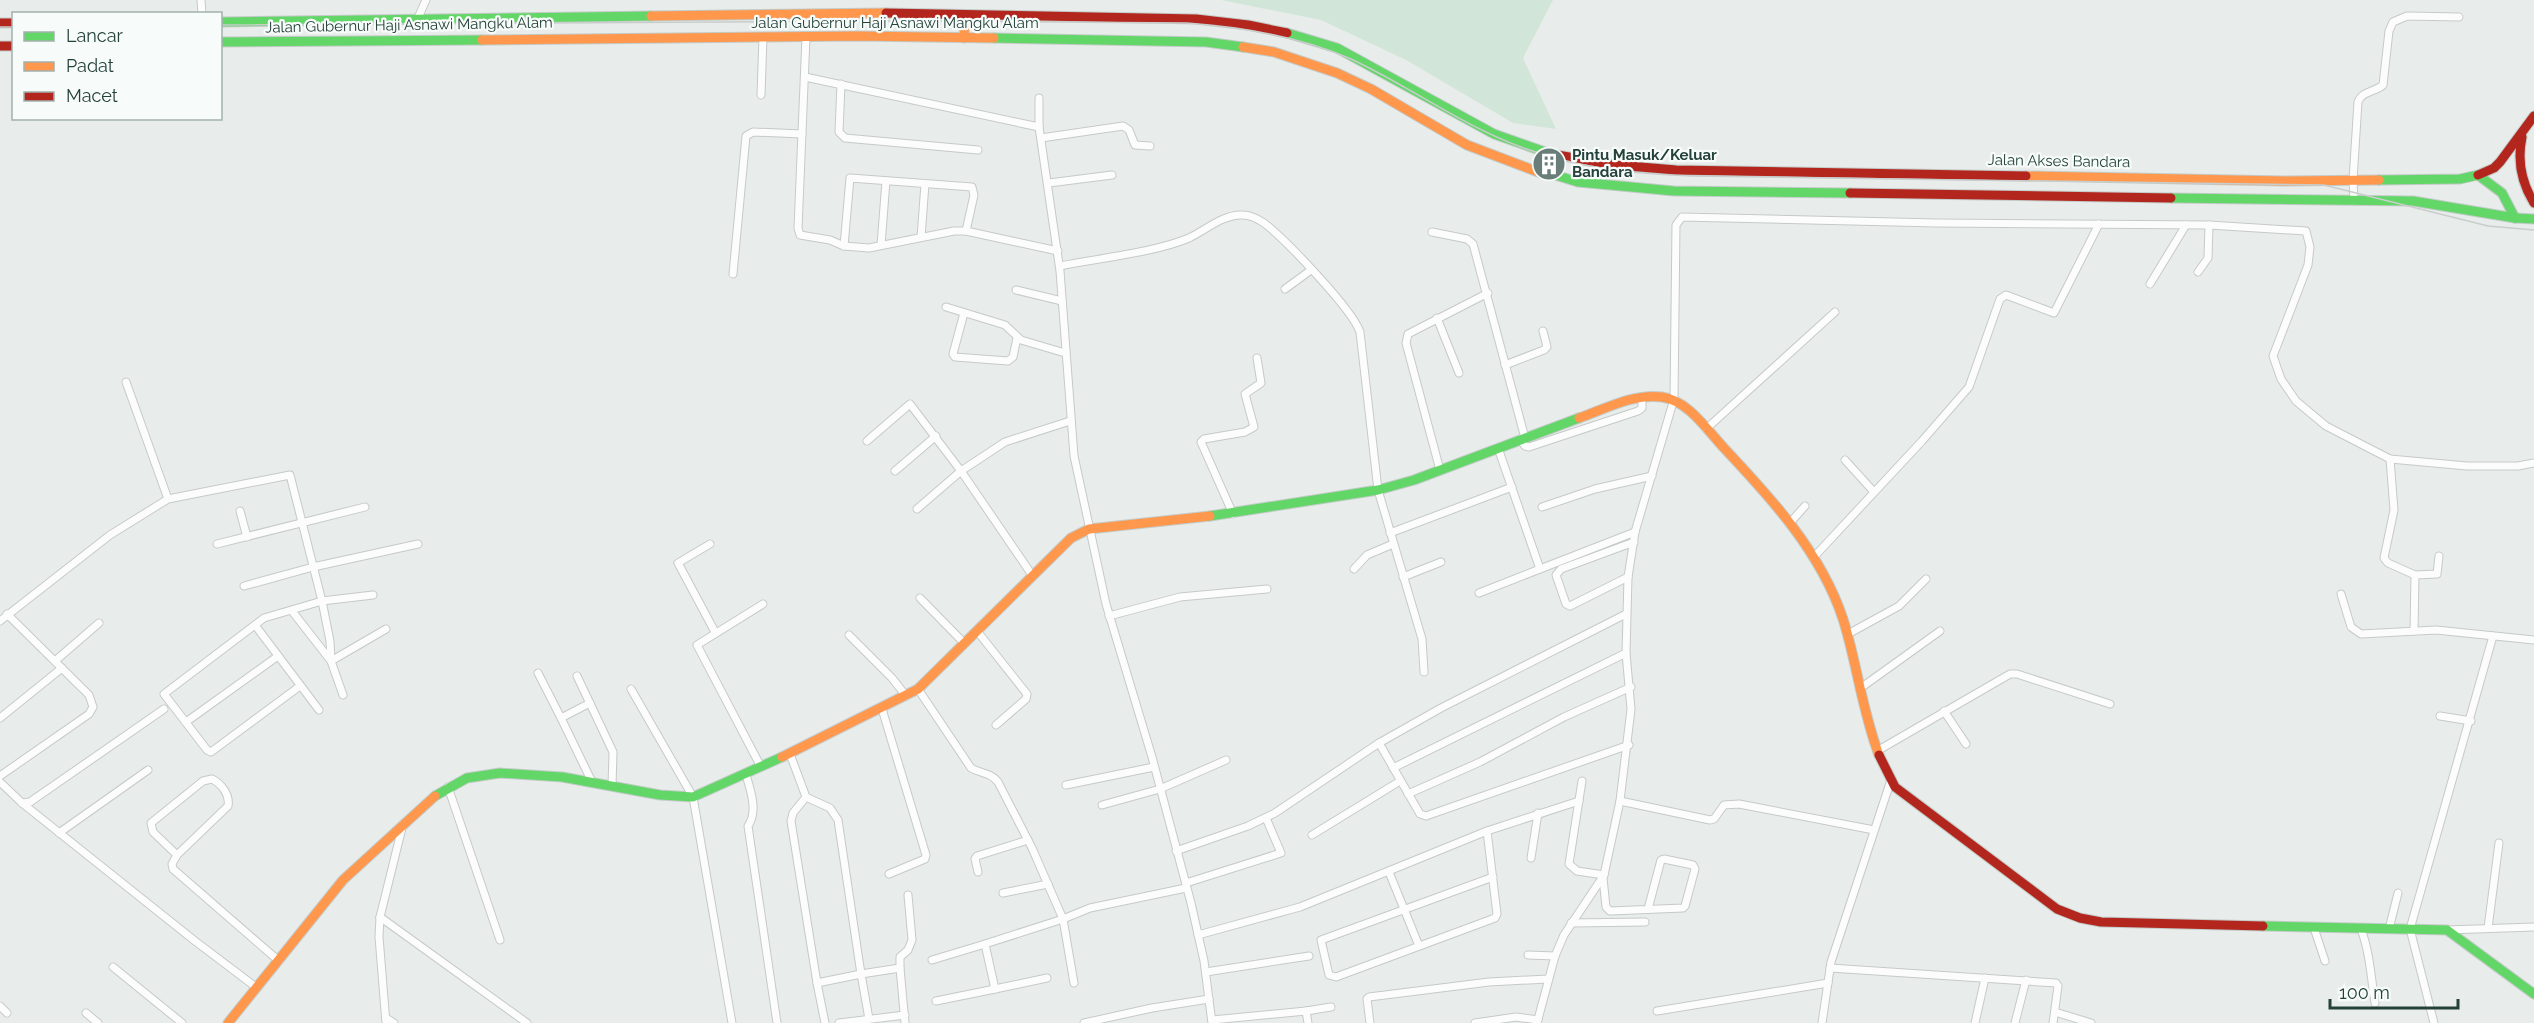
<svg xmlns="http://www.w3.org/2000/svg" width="2534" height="1023" font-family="Raleway,sans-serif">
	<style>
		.green { fill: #d1e6d8 }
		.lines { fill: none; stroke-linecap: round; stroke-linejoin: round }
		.street-casing { stroke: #c5cac8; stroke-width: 9 }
		.fast-casing { stroke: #c3cbc8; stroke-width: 11 }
		.slow-casing { stroke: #c3cbc8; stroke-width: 11 }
		.jam-casing { stroke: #c3cbc8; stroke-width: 11 }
		.street { stroke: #fcfcfc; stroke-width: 7 }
		.fast { stroke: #63d668; stroke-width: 9 }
		.slow { stroke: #ff974d; stroke-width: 9 }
		.jam { stroke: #b3261e; stroke-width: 9 }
		.tram { stroke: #c9cdcc; stroke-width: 1.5 }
		.labels { text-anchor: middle; stroke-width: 4.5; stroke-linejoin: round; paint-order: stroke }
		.street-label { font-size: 15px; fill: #24423a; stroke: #f7fbf9 }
		.poi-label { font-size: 15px; font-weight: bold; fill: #24423a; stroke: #f7fbf9; text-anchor: start }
	</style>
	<rect width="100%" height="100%" fill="#e8edeb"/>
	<path class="green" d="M1221,0H1553L1523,58L1556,129L1513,123L1406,60L1321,20Z"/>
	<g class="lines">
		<defs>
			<g id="street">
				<path d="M201,0L202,14"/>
				<path d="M417,20L426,0"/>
				<path d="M806,37L798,228L800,235L830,240L844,246L869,248L954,231H966L1058,251"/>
				<path d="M805,77L1039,127"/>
				<path d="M841,84L839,132L845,138L978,150"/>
				<path d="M761,95L763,37"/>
				<path d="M1039,98V127L1060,271L1074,456L1106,604L1152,757L1191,903L1204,961L1212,1023"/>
				<path d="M1041,138L1123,126L1129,130L1135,145L1150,146"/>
				<path d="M1049,183L1112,175"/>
				<path d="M2354,201L2353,180L2358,102C2362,91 2375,92 2383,85L2389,31L2393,22L2407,16L2459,17"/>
				<path d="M1432,232L1467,239L1473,244L1525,438"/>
				<path d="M921,237L925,184"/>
				<path d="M881,245L886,181"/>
				<path d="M844,246L850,178L972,187L974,195L966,231"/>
				<path d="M1060,266C1099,258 1153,253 1189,238C1206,230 1223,214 1243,215C1250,215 1258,219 1264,223C1285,239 1352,309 1360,332L1378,490L1422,639L1424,672"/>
				<path d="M2198,272L2208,258L2209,225"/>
				<path d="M733,274L746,136L753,132L802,134"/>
				<path d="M2150,284L2186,225"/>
				<path d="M1285,289L1311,270"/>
				<path d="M1016,290L1062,301"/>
				<path d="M946,307L1005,325L1021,340L1065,353"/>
				<path d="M964,313L953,354L955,357L1008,361L1013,357L1017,338"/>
				<path d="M1437,318L1459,373"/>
				<path d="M1505,365L1544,350L1547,347L1543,331"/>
				<path d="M126,382L168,499"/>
				<path d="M1706,429L1835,312"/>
				<path d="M1520,439L1525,446L1529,447L1638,411L1642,408V397"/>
				<path d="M867,441L910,404L961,471L1005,442L1070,421"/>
				<path d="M1498,448L1540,569L1635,532"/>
				<path d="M2390,459L2394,510L2384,558L2388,563L2415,575L2414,631"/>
				<path d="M1845,460L1874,492"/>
				<path d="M1440,470L1406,343L1408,334L1488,293"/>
				<path d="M895,471L936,436"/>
				<path d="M1542,507L1595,489L1652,476"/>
				<path d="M917,509L961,471L1032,575"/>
				<path d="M240,511L247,537"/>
				<path d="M1233,514L1201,442L1204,439L1245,432L1254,427L1245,394L1261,383L1257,358"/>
				<path d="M1789,524L1805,506"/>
				<path d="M1390,533L1512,487"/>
				<path d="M217,544L365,507"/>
				<path d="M710,544L678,563L715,632"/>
				<path d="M1813,558L1922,441L1969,387L2000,299L2006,295L2054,313L2099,224"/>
				<path d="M1354,569L1367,555L1393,544"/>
				<path d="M2415,575L2437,574L2439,556"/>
				<path d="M1403,577L1441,562"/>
				<path d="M1628,577L1570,606L1566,604L1556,575L1561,569L1634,542"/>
				<path d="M244,586L313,567L418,544"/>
				<path d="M1479,593L1540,569"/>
				<path d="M2341,594L2351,627L2361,634L2436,630L2534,640"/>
				<path d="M920,598L964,643"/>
				<path d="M292,611L331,661L386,629"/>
				<path d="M1109,616L1180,597L1267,589"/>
				<path d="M0,621L110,535L168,499L290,475L322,601L330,641L331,661L343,695"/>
				<path d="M255,625L319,710"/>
				<path d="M977,631L1027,694L1026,699L996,725"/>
				<path d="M1848,634L1899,606L1926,579"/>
				<path d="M849,635L892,678L906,696"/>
				<path d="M55,661L99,623"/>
				<path d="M538,673L561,718L590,703"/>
				<path d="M577,676L613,752L612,786"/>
				<path d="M300,686L211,752L207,750L164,694L264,618L322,601L373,595"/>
				<path d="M1862,687L1940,631"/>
				<path d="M631,689L693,797L732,1023"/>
				<path d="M918,689L971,768C981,774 990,772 998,782L1032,848L1063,919L1074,983"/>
				<path d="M882,709L926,855L925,859L889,874"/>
				<path d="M1944,711L1966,744"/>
				<path d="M2440,716L2471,721"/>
				<path d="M0,718L62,668"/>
				<path d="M561,718L592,782"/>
				<path d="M186,722L278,656"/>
				<path d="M1379,743L1420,814L1426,816L1629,745"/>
				<path d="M1877,751L2010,674H2017L2110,704"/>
				<path d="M790,754L806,797L830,808L838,820L861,974L900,968L905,1023"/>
				<path d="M761,767L697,645L763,604"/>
				<path d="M1393,768L1626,653"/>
				<path d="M746,775C751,791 758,812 748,826L777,1023"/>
				<path d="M0,776L89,714L93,707L89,695L7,614"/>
				<path d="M1582,781L1569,864L1577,871L1604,875"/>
				<path d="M0,782L22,803L195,941L257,988"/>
				<path d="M1066,785L1154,767"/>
				<path d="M448,787L500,940"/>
				<path d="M1408,794L1480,762L1564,717L1631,687"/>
				<path d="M806,797L793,813L791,821L817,983L861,974L869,1019"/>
				<path d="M1620,801L1710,820L1714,819L1724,805L1739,804L1874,830"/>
				<path d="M22,803L30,802L164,709"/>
				<path d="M1102,805L1160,789L1226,760"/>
				<path d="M1487,831L1497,914L1495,918L1336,977L1329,975L1321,940L1493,877"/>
				<path d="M59,833L148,770"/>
				<path d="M1312,835L1400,781"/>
				<path d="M1176,851L1248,826L1275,813L1379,743L1441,708L1626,614"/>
				<path d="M177,855L153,832L151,823L203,781L212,779C222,784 230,795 228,806L177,855L172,864L173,869L279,961"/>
				<path d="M1531,858L1538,813"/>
				<path d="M978,872L975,859L977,856L1028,840"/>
				<path d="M1389,872L1419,946"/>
				<path d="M1603,878L1606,907L1610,911L1683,908L1685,906L1695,869L1693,865L1664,859L1661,860L1648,909"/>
				<path d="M1186,883L1281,853L1266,818"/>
				<path d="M1003,893L1048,884"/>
				<path d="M380,917L527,1023"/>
				<path d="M1571,923L1645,922"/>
				<path d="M2314,928L2325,961"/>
				<path d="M2488,928L2499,843"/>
				<path d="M2361,929C2370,953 2371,978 2375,1003"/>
				<path d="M2389,929L2398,893"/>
				<path d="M2447,930L2534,927"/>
				<path d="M1198,935L1300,907L1487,831L1579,801"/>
				<path d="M1528,955L1555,956"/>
				<path d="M932,960L985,944"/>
				<path d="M113,967L182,1023"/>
				<path d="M900,968V957L908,950L912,940L908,895"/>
				<path d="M1830,968L2056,983L2058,986L2053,1023"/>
				<path d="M1206,972L1309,956"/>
				<path d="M817,983L825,1023"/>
				<path d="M995,989L1047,978"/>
				<path d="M936,1001L995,989L985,944L1063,919L1090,908L1186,888"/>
				<path d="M0,1006L7,1013"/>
				<path d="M1306,1011L1331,1007"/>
				<path d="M1657,1011L1828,983"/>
				<path d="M2055,1012L2091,1023"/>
				<path d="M86,1013L98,1023"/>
				<path d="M386,1018L394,1023"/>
				<path d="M1212,1020L1306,1011L1308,1023"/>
				<path d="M386,1023L379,937L380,917L403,824"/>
				<path d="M839,1023L905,1015"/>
				<path d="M1084,1023L1152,1008L1209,999"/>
				<path d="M1370,1023L1367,999L1369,997L1489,982L1548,979"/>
				<path d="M1475,1023L1516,1017L1538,1020"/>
				<path d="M1537,1023L1555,956L1564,935L1604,875L1620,801L1631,709L1626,653L1628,577L1635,532L1674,399L1676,225L1682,217L1937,223L2209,225L2306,231L2310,247L2308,265L2273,356L2281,379L2296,401L2326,426L2390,459L2467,466H2518L2534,463"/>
				<path d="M1822,1023L1831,962L1891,780"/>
				<path d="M1975,1023L1985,978"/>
				<path d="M2015,1023L2026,980"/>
				<path d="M2434,1023L2410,929L2493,636"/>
			</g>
			<g id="fast">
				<path d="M220,22L651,16"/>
				<path d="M1287,33L1337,48L1494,134L1548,153"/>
				<path d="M994,38L1206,42L1243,47"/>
				<path d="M220,42L482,40"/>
				<path d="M1552,174L1578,182L1674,191L1850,193"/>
				<path d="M2379,180L2460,179L2478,175L2502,193L2515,218"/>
				<path d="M2171,198L2413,201L2515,218"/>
				<path d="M2515,218L2534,219"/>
				<path d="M1210,516L1378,490L1414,480L1579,418"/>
				<path d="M435,796L467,778L500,773L562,777L660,795L693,797L782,757"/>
				<path d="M2263,926L2447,930L2534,994"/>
			</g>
			<g id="slow">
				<path d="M651,16L886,13"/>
				<path d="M964,38L965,15"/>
				<path d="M482,40L858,36L994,38"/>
				<path d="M1243,47L1274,52L1337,73L1371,89L1467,145L1541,173"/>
				<path d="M2026,176L2285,181L2379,180"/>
				<path d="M1579,418C1605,409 1634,393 1662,397C1689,401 1707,430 1724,448C1771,498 1821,552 1843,619C1857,663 1862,711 1879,755"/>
				<path d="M782,757L918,689L1071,538L1089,529L1210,516"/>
				<path d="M228,1023L343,880L435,796"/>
			</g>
			<g id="jam">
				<path d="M886,13L1196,19L1248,25L1287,33"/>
				<path d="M0,23H14"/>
				<path d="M0,46H14"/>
				<path d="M2522,137C2517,161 2521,182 2534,203"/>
				<path d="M1557,155L1616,165L1676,170L2026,176"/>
				<path d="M2478,175L2494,168L2500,162L2534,116"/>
				<path d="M1850,193L2171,198"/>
				<path d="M1879,755L1895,787L2057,909L2080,918L2101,922L2263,926"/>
			</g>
		</defs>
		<use href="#street" class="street-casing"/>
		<use href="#fast" class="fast-casing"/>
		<use href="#slow" class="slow-casing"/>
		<use href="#jam" class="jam-casing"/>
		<use href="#street" class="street"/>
		<use href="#fast" class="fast"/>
		<use href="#slow" class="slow"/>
		<use href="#jam" class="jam"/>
		<g class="tram">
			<path d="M220,25L892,21L1187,23C1243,27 1299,36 1351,59C1409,86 1461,125 1521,147C1576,168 1632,174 1691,176L2324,185L2488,226L2534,230"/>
			<path d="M0,27H14"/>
		</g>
	</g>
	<defs>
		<symbol id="building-disc" viewBox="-11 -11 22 22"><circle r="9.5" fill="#697e78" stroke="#f7fbf9"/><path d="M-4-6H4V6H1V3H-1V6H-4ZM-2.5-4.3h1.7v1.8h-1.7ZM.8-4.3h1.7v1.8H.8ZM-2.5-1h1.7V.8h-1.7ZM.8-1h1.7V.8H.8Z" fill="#fff"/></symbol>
	</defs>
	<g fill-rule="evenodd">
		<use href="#building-disc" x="1530" y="145" width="38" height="38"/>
	</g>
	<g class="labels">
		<g class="street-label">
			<text x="895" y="28">Jalan Gubernur Haji Asnawi Mangku Alam</text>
			<text transform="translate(409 25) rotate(-1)" y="5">Jalan Gubernur Haji Asnawi Mangku Alam</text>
			<text transform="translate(2059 161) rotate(1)" y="5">Jalan Akses Bandara</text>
		</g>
		<g class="poi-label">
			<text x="1572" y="160">Pintu Masuk/Keluar<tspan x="1572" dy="17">Bandara</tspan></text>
		</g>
	</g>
	<rect x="12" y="12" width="210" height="108" fill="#f7fbf9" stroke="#a3b1ad" stroke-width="1.5"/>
	<rect x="24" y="32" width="30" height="9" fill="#63d668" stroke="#a3b1ad" stroke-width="1.5"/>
	<text x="66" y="42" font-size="18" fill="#24423a">Lancar</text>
	<rect x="24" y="62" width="30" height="9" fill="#ff974d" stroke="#a3b1ad" stroke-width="1.5"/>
	<text x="66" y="72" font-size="18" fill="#24423a">Padat</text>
	<rect x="24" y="92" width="30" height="9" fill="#b3261e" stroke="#a3b1ad" stroke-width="1.5"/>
	<text x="66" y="102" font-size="18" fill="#24423a">Macet</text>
	<path d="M2330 999v9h128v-9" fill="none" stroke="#24423a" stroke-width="3"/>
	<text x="2339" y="999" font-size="18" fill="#24423a" stroke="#f7fbf9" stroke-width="4.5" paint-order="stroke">100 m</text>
</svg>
